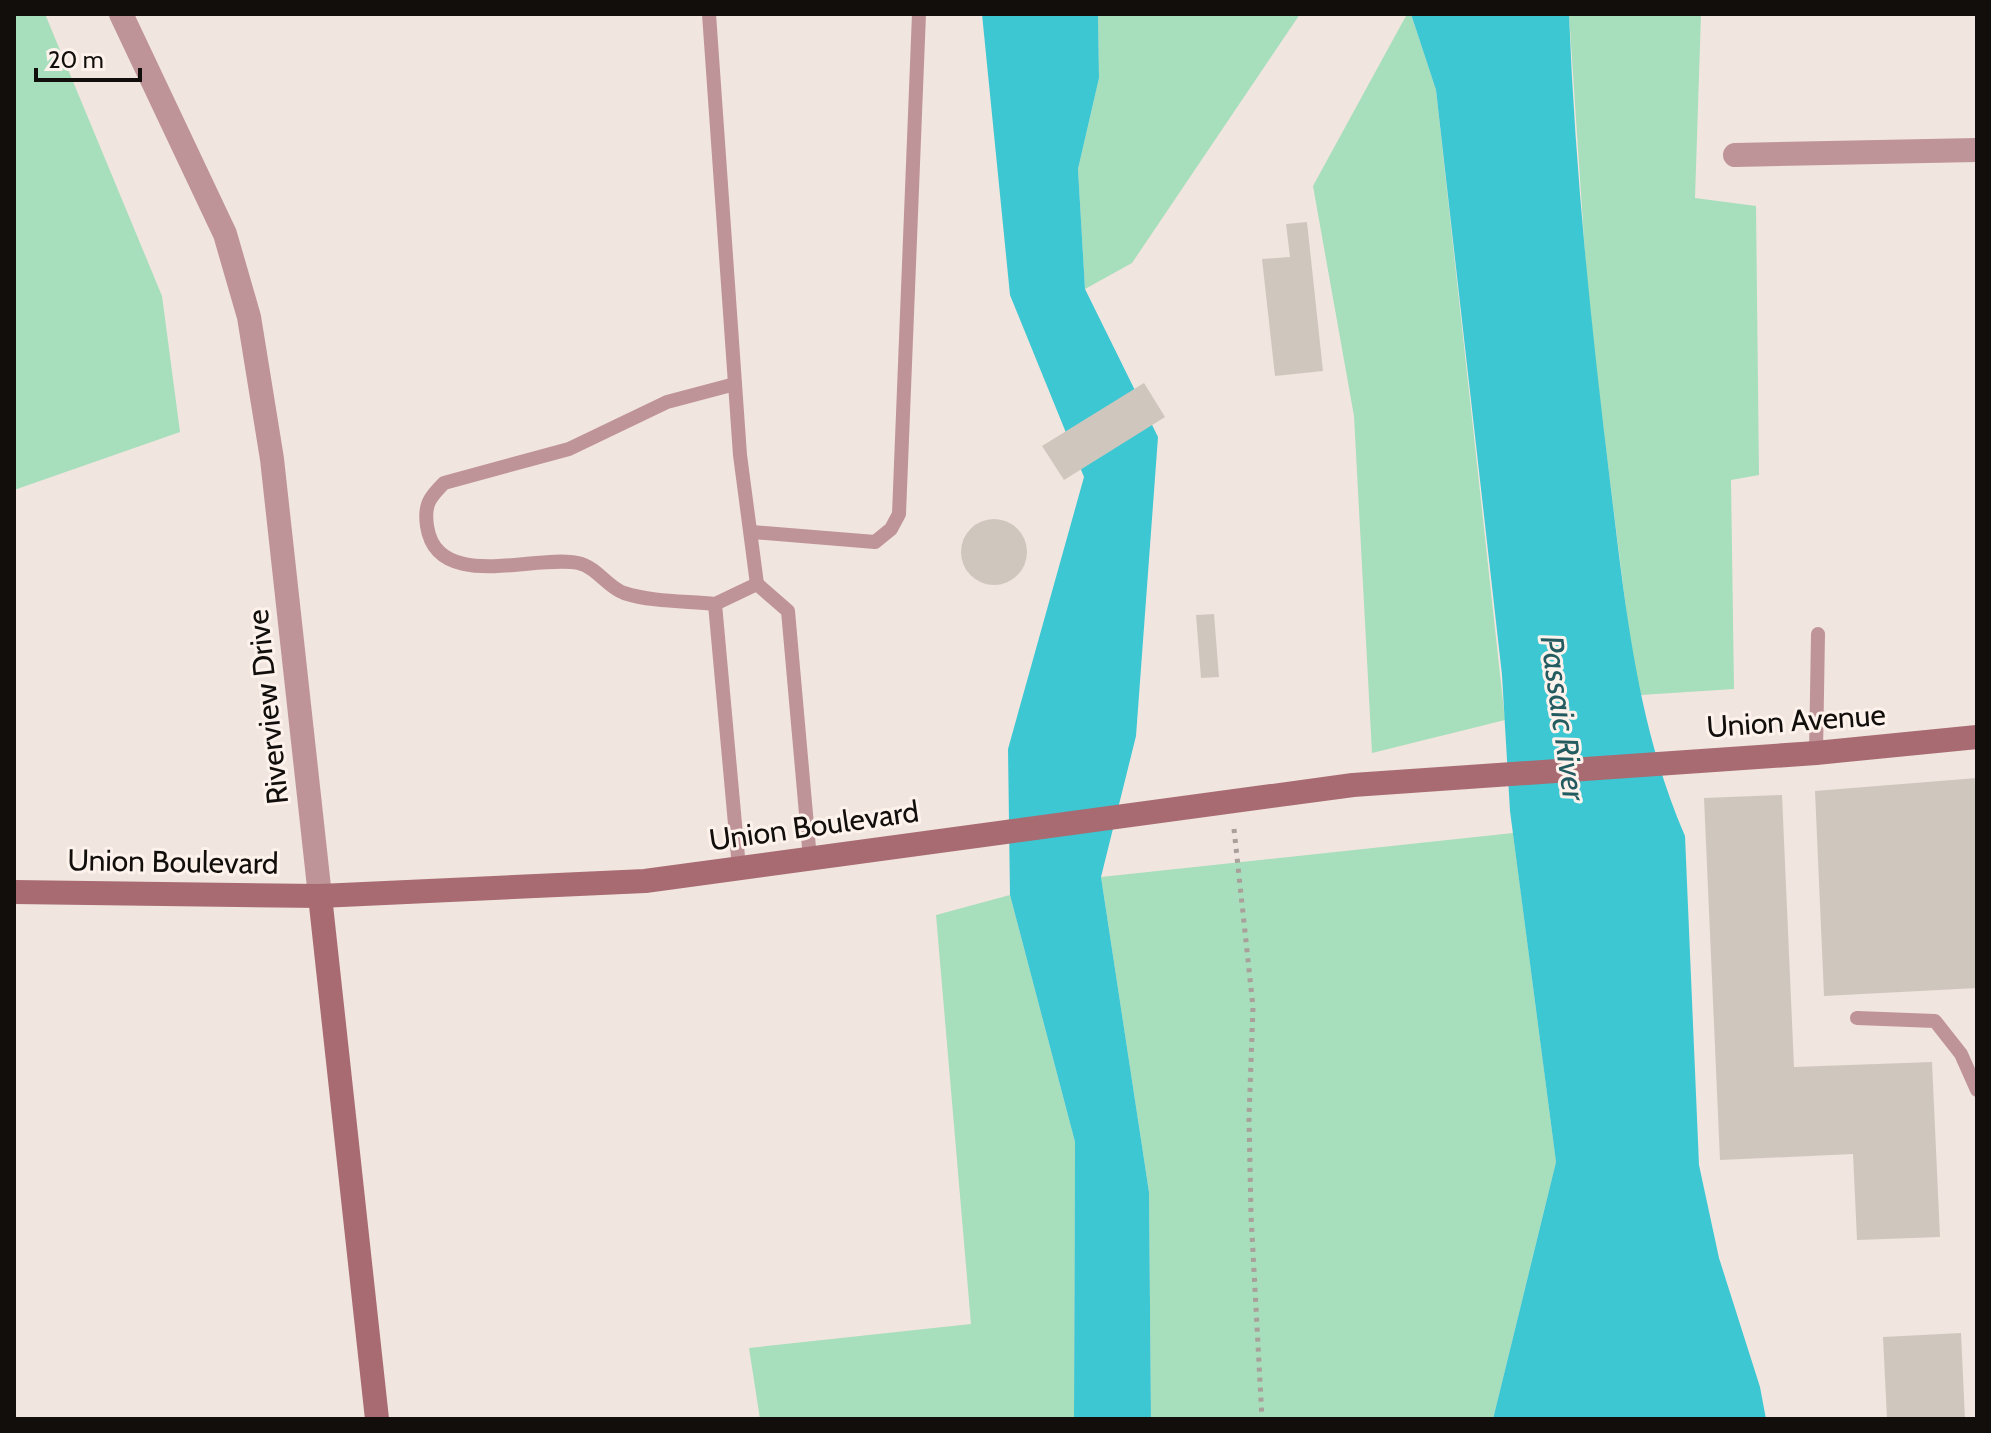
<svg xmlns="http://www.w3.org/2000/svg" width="1991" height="1433" font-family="Cabin,sans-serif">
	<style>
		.green { fill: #a7debc }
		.water { fill: #3dc7d2 }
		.building { fill: #cfc7be }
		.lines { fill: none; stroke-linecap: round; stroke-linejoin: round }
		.path { stroke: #a99f9b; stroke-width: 5; stroke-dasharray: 4 6; stroke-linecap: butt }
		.service { stroke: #bf9498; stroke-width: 14 }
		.minor { stroke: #bf9498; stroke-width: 24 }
		.tertiary { stroke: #bf9498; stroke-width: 24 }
		.secondary { stroke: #a86b72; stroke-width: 24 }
		.labels { text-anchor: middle; stroke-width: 6; stroke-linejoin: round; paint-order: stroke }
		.street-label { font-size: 30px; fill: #110e0c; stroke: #fef3ec }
		.water-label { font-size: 32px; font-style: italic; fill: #245b60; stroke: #fef3ec }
	</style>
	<rect width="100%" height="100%" fill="#f1e5df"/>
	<g class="green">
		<path d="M14,14H45L162,296L180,432L14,490Z"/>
		<path d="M1098,14H1300L1132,263L1085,289L1078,169L1099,78Z"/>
		<path d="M1407,14H1411L1436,90L1505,720L1372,753L1354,416L1313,186Z"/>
		<path d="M1569,14H1701L1695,198L1756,206L1759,475L1731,480L1734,689L1641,695L1633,664L1589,313Z"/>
		<path d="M1513,833L1556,1162L1493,1419H1151L1149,1192L1101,877Z"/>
		<path d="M1010,895L1075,1142L1074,1419H760L749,1348L971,1324L936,915Z"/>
	</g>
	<g class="water">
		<path d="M982,14H1098L1099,78L1078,169L1085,289L1158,437L1136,736L1101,877L1149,1192L1151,1419H1074L1075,1142L1010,895L1008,749L1084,477L1010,295Z"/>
		<path d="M1411,14H1569C1575,170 1591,326 1610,481C1625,602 1636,723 1685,836L1699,1165L1719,1258L1760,1387L1766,1419H1493L1556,1162L1510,811L1502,675L1436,90Z"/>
	</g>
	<g class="building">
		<path d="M1307,222L1323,371L1275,376L1262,259L1290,257L1286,224Z"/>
		<path d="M1144,383L1165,417L1064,480L1042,446Z"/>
		<circle cx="994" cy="552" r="33"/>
		<path d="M1214,614L1219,677L1201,678L1196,615Z"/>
		<path d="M1977,778V988L1824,996L1815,791Z"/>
		<path d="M1782,795L1794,1067L1932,1062L1940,1237L1857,1240L1853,1154L1720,1160L1704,798Z"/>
		<path d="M1961,1333L1965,1419H1887L1883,1337Z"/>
	</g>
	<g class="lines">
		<path class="path" d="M1234,829L1253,1007L1249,1117L1251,1215L1262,1419"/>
		<g class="service">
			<path d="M709,14L740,455L757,584"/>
			<path d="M752,532L875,542L891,529L899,514L919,14"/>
			<path d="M715,604C686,601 652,602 624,593C607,587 597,567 578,563C535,554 437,593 427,526C424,505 429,498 444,483L569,449L667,402L735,384"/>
			<path d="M1816,753L1818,634"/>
			<path d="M739,868L715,604L757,584L788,611L810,859"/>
			<path d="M1857,1018L1935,1021L1961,1054L1977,1090"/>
		</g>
		<path class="minor" d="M1735,155L1977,150"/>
		<path class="tertiary" d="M121,14L225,234L249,317L272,459L320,896"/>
		<g class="secondary">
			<path d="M14,892L320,896L645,881L1353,785L1816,753L1977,737"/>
			<path d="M320,896L377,1419"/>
		</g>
	</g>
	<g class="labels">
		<g class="street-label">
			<text transform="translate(268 707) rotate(-96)" y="10">Riverview Drive</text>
			<text transform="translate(1796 721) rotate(-4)" y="10">Union Avenue</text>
			<text transform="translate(814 826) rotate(-8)" y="10">Union Boulevard</text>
			<text transform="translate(173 862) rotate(1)" y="10">Union Boulevard</text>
		</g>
		<g class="water-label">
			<text transform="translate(1563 718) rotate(82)" y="11">Passaic River</text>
		</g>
	</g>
	<rect width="1991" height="1433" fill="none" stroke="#110e0c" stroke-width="32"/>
	<path d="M36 68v12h104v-12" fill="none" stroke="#110e0c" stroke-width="4"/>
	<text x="48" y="68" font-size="24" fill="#110e0c" stroke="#fef3ec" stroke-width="6" paint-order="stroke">20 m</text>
</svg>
